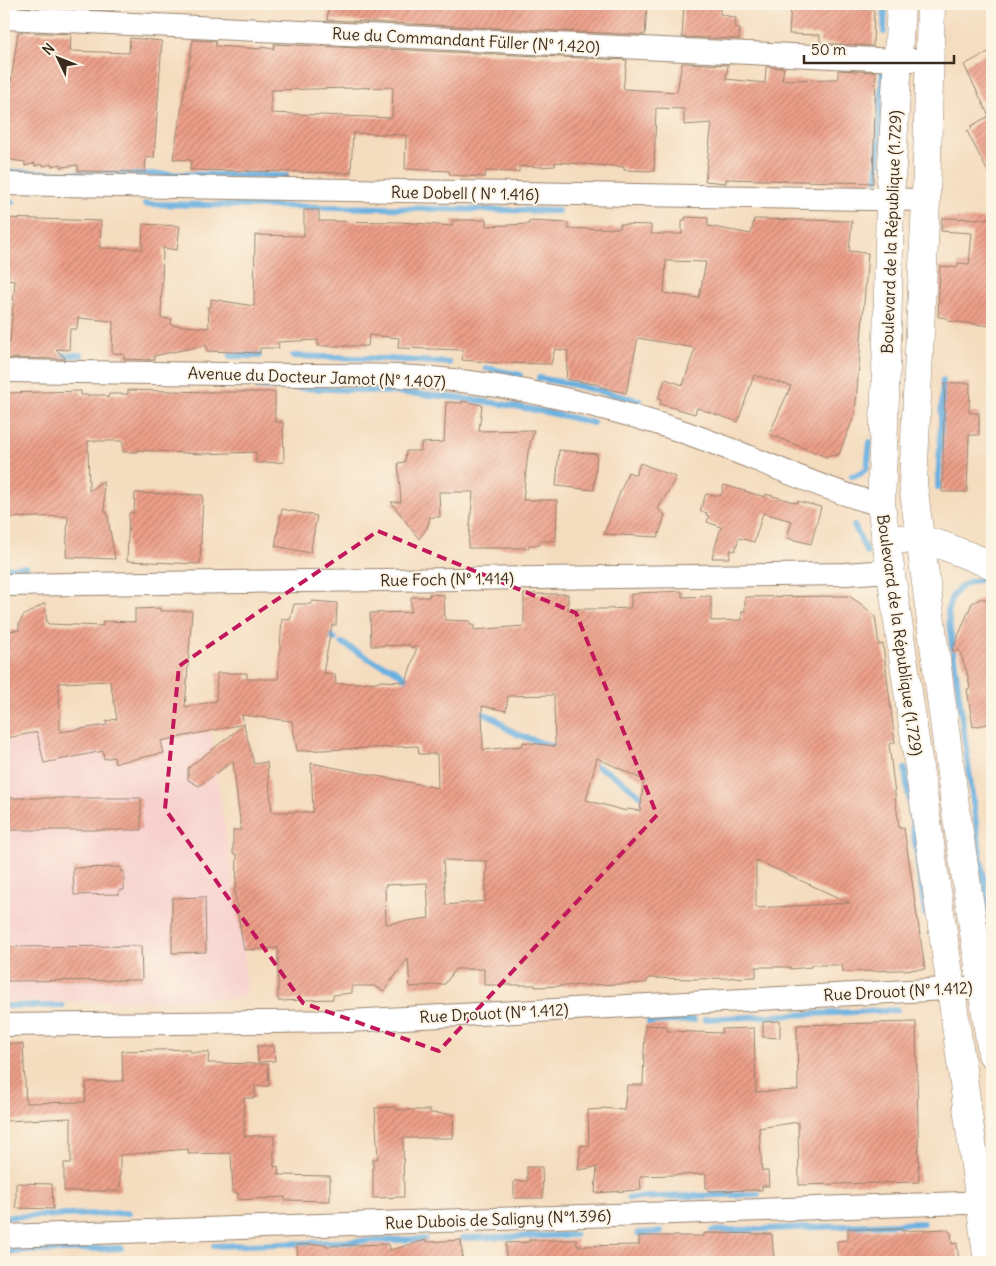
<svg xmlns="http://www.w3.org/2000/svg" width="996" height="1266" font-family="Delius,sans-serif">
	<style>
		.built { fill: #f7d0cd }
		.lines { fill: none; stroke-linecap: round; stroke-linejoin: round }
		.stream { stroke: #6ab0e0; stroke-width: 6 }
		.building { fill: url(#building-hatch); fill-rule: evenodd }
		.street-casing { stroke: #98836e; stroke-width: 24 }
		.secondary-casing { stroke: #98836e; stroke-width: 29 }
		.primary-casing { stroke: #98836e; stroke-width: 29 }
		.street { stroke: #fff; stroke-width: 22 }
		.secondary { stroke: #fff; stroke-width: 28 }
		.primary { stroke: #fff; stroke-width: 28 }
		.marked { fill: none; stroke: #c2185b; stroke-width: 4; stroke-dasharray: 10 6; stroke-linejoin: round }
		.labels { text-anchor: middle; stroke-width: 4; stroke-linejoin: round; paint-order: stroke }
		.street-label { font-size: 16px; fill: #3b2a1e; stroke: #fcf5e5 }
	</style>
	<defs>
		<pattern id="building-hatch" width="6" height="6" patternUnits="userSpaceOnUse" patternTransform="scale(1.25)"><rect width="6" height="6" fill="#ed9f89"/><path d="M-1 1l2-2M0 6l6-6M5 7l2-2" fill="none" stroke="#c1826f"/></pattern>
	</defs>
	<rect width="100%" height="100%" fill="#fcf5e5"/>
	<filter id="ink" filterUnits="userSpaceOnUse"><feTurbulence type="fractalNoise" baseFrequency=".02" numOctaves="2"/><feDisplacementMap in="SourceGraphic" scale="10" xChannelSelector="R" yChannelSelector="G"/><feConvolveMatrix kernelMatrix="1 2 1 2 8 2 1 2 1" color-interpolation-filters="sRGB"/></filter>
	<filter id="wash" filterUnits="userSpaceOnUse"><feTurbulence type="fractalNoise" baseFrequency=".0096" numOctaves="4" result="noise"/><feDisplacementMap in="SourceGraphic" scale="20" xChannelSelector="R" yChannelSelector="G"/><feGaussianBlur stdDeviation="1.12" result="paint"/><feColorMatrix in="noise" values="0 0 0 0 0 0 0 0 0 0 0 0 0 0 0 0 0 1.4 0 .05"/><feComposite in="paint" operator="in"/></filter>
	<g filter="url(#wash)">
		<rect width="100%" height="100%" fill="#f4dcbe"/>
		<path class="built" d="M204,706L214,747L212,748L214,760L244,950L245,998L171,1001L4,1002V742L99,723Z"/>
		<g class="lines">
			<g class="stream">
				<path d="M884,32L885,4"/>
				<path d="M4,172L286,176"/>
				<path d="M877,180L883,66"/>
				<path d="M4,202H13"/>
				<path d="M145,204L558,211"/>
				<path d="M55,356L81,355"/>
				<path d="M230,356H259"/>
				<path d="M293,356L388,359L449,363"/>
				<path d="M486,368L520,375"/>
				<path d="M539,378L575,385L640,401"/>
				<path d="M258,387C371,389 483,394 593,423"/>
				<path d="M852,476L860,474L867,468L870,442"/>
				<path d="M938,487L943,380"/>
				<path d="M854,525L867,553"/>
				<path d="M4,568L26,567"/>
				<path d="M324,632L335,639"/>
				<path d="M342,643L375,662L392,668L412,683"/>
				<path d="M476,711L495,718L506,728L519,735L557,748"/>
				<path d="M589,763C613,773 627,784 647,801"/>
				<path d="M905,769L925,914"/>
				<path d="M988,913L948,613C949,589 969,577 991,580"/>
				<path d="M4,1006H62"/>
				<path d="M705,1019L897,1010"/>
				<path d="M649,1022L694,1020"/>
				<path d="M628,1198L758,1194"/>
				<path d="M4,1217L129,1213"/>
				<path d="M712,1231L923,1223"/>
				<path d="M638,1233L661,1232"/>
				<path d="M463,1238L575,1235"/>
				<path d="M214,1246L425,1239"/>
				<path d="M4,1252L121,1248"/>
			</g>
		</g>
		<g id="blocks">
			<g class="building">
				<path d="M22,4H114V10L22,6Z"/>
				<path d="M329,4H647L645,35L327,20Z"/>
				<path d="M684,4H720V14L736,18L735,28L740,29L739,39L682,37Z"/>
				<path d="M791,4H843V8L874,10L873,46L820,43V35L789,34Z"/>
				<path d="M18,32L71,34L70,51L129,53L130,38L162,41L154,158L146,157L145,172L78,171V165L61,167V164L52,166V164L43,166V164L35,166V163L25,166V162L4,159V132Z"/>
				<path d="M193,40L216,41L215,46L261,49V47L274,49V44L627,60L623,89L677,92L682,63L728,65L726,79L765,83L766,67L784,68L782,80L838,79V70L876,72L873,183L726,179V183L705,181L712,123L684,125V109L656,108L654,171L624,170V167L555,162V166L541,167L519,166V172L486,171L485,177L450,175L449,171L405,169L406,135L353,133L351,173L190,170L191,160L173,159ZM393,87L392,118L271,113V90Z"/>
				<path d="M992,50V180L967,131L972,128L971,126L989,116L964,65Z"/>
				<path d="M304,210H319V221L401,222L452,226V220H486V226L529,224V221L568,223V229L620,228V224L651,225V234H682V220H685V217L708,218V226L751,234L754,219L852,221L849,251L868,253L855,414L839,454L826,457L769,434L791,386L754,375L738,422L697,408L695,414L660,404L661,400L658,399L665,379L683,385L695,348L638,338L626,393L600,387V385L566,379L568,351L555,349L551,364L495,363L462,360L463,350L398,348L399,338L369,335L368,346H318V340L278,342L279,348H260V353L207,351L206,345L154,356V360L124,359V354L112,353L113,321L78,318L77,329H70L69,350L56,349L66,359L4,358V343H10L15,281L4,280V218L101,221L100,248L142,249L143,224L180,226L177,250L163,248L161,318L172,319L171,325L209,328L208,307H211V299L254,306L255,235L304,236ZM666,261L706,262L699,298L664,293Z"/>
				<path d="M942,218L992,219V326L948,321V318L938,317L940,266L957,268L958,263L969,264L972,233L941,231Z"/>
				<path d="M945,383H970L969,413H979V435H969L967,492H942Z"/>
				<path d="M128,390L210,392H275V422H283L284,462L256,463V452L201,454L138,450V452H123V441H88L89,491L103,481L105,512H107L115,559L66,557L68,516L4,518V393L81,391V395H105L108,398L109,394H128Z"/>
				<path d="M462,401L482,405L479,431L534,430L528,452L523,500H557L556,541H540V545H529V548H468L473,492H439L440,517H430L427,528L419,539L391,502H401L398,463L405,462L406,451H421V443L444,442L446,402L462,403Z"/>
				<path d="M559,450L597,454L594,490L556,486Z"/>
				<path d="M640,463L676,477L658,509L665,515L658,537L604,534L628,472L636,475Z"/>
				<path d="M724,485L765,497L766,494L797,503V501L821,507L811,544L787,538L792,521L763,513L754,542L739,538L735,551L731,550L729,558H712L721,527L707,522L709,516L706,515L707,513L700,511L706,494L721,496Z"/>
				<path d="M135,493L203,495L200,564L127,561L129,513H134Z"/>
				<path d="M282,509L317,516L310,553L275,546Z"/>
				<path d="M682,591V597L711,596V621L742,620V611H745V597L849,596L861,604L875,616L879,645L883,644L895,743L889,744L899,828H904L925,969L843,972L842,965H811V967L790,969V967H756V977L695,979L648,978L646,983L535,987V985H484V969H455L445,984L410,987L408,958L384,991L374,986H352V993L333,995V999L278,1001V948L244,950L241,933L234,889H236L237,854H233V830H241L233,761L199,786L188,780V768L244,725L254,764L267,762L272,812H313L311,763L438,788L437,754H419L418,746L297,751L292,721L242,715L244,724L161,741L164,753L115,763L114,757L104,759L103,751L44,763L37,732L7,738L4,713V631L19,630V624L23,616L45,603L47,623L49,624L103,626V621L135,622V609L160,608V611H192L185,707L216,701L217,673H247V679H278L282,619L290,620L294,604H312V601L337,603L336,625H332L323,673L335,674L336,684L379,682L381,681L406,682L417,647H410V645L371,646L370,613L411,612V597H429V594L444,595L445,620L470,621V625H474V630L524,626V594H568V609H603L631,608V594H638V593ZM110,681L117,719L106,721L107,725L60,732L59,683ZM554,695L555,746L523,742L522,746L483,750L482,706L506,711L508,696ZM597,758L644,780L640,811L627,809L626,811L586,800ZM443,860L487,861L485,901L446,905ZM756,860L850,903L756,908ZM427,883L429,918L386,924L385,885Z"/>
				<path d="M982,598L992,603V723L973,727L967,689L970,688L967,672L959,650L952,651L972,603Z"/>
				<rect x="4" y="798" width="137" height="32"/>
				<path d="M121,867V872L124,871V890H119V894L74,895L73,868Z"/>
				<path d="M205,897L206,952L172,953V898Z"/>
				<path d="M141,946L142,980L4,981V947Z"/>
				<path d="M780,1021V1038L763,1037V1022Z"/>
				<path d="M916,1022L919,1182L799,1185L798,1122L759,1128L762,1171H768L769,1186H762V1190L708,1191V1188H706V1174L640,1176L641,1190L595,1193L597,1167L578,1170L581,1145L589,1146L588,1110L602,1109V1108L624,1110L627,1085H643L645,1025L667,1026V1031L722,1033V1029L754,1028L756,1092L798,1090L797,1025Z"/>
				<path d="M7,1044H23L26,1103L85,1102L86,1082L123,1081L122,1051L190,1049V1052H209L208,1063L268,1064L269,1086H255V1098H244V1136H274V1167L278,1166L279,1175L330,1176V1201L285,1200V1197L238,1200V1193H233L231,1153L188,1154V1149L120,1155V1191H64V1163H71V1118L4,1121V1047H7Z"/>
				<path d="M257,1046H274L275,1061L258,1062Z"/>
				<path d="M396,1107V1110H430V1113L454,1114L453,1138H403L404,1197L373,1198V1159H378L375,1108Z"/>
				<path d="M527,1167H542L543,1198H514V1181H527Z"/>
				<path d="M16,1183L52,1184L53,1209L16,1208Z"/>
				<path d="M848,1228L872,1230L902,1229V1231L946,1229L951,1233L952,1244L957,1243L959,1262H838L837,1241L848,1240Z"/>
				<path d="M704,1233L772,1234L774,1262H506V1243L529,1242V1240H577V1246L639,1245V1236H704Z"/>
				<path d="M426,1240L427,1242L461,1240L463,1262H298L297,1245L326,1244V1246L389,1244L390,1250Z"/>
			</g>
		</g>
	</g>
	<g filter="url(#ink)">
		<use href="#blocks" fill-opacity="0" stroke="#98836e" stroke-width="1"/>
		<g class="lines">
			<defs>
				<g id="street">
					<path d="M4,18L897,60H929"/>
					<path d="M4,184L926,200"/>
					<path d="M4,371C100,372 196,373 292,375C363,375 434,374 503,387C562,397 621,411 678,430C747,453 811,486 881,505"/>
					<path d="M4,585L845,574L890,571"/>
					<path d="M4,1025L348,1021L983,987"/>
					<path d="M4,1236L992,1202"/>
				</g>
				<path id="secondary" d="M885,539H919L944,546L992,565"/>
				<g id="primary">
					<path d="M901,4L890,200L887,342L881,505L951,988L988,1262"/>
					<path d="M931,4L926,200L913,484L955,805L992,1054"/>
				</g>
			</defs>
			<use href="#street" class="street-casing"/>
			<use href="#secondary" class="secondary-casing"/>
			<use href="#primary" class="primary-casing"/>
			<use href="#street" class="street"/>
			<use href="#secondary" class="secondary"/>
			<use href="#primary" class="primary"/>
		</g>
	</g>
	<path class="marked" d="M378,531L576,613L657,815L439,1051L303,1003L165,809L179,666Z"/>
	<g class="labels">
		<g class="street-label">
			<text transform="translate(466 40) rotate(3)" y="6">Rue du Commandant Füller (N° 1.420)</text>
			<text transform="translate(465 193) rotate(1)" y="6">Rue Dobell ( N° 1.416)</text>
			<text transform="translate(891 232) rotate(-88)" y="6">Boulevard de la République (1.729)</text>
			<text transform="translate(317 377) rotate(2)" y="6">Avenue du Docteur Jamot (N° 1.407)</text>
			<text transform="translate(447 579) rotate(-1)" y="6">Rue Foch (N° 1.414)</text>
			<text transform="translate(900 635) rotate(82)" y="6">Boulevard de la République (1.729)</text>
			<text transform="translate(898 991) rotate(-3)" y="6">Rue Drouot (N° 1.412)</text>
			<text transform="translate(494 1013) rotate(-3)" y="6">Rue Drouot (N° 1.412)</text>
			<text transform="translate(498 1219) rotate(-2)" y="6">Rue Dubois de Saligny (N°1.396)</text>
		</g>
	</g>
	<rect width="996" height="1266" fill="none" stroke="#fcf5e5" stroke-width="20"/>
	<g transform="translate(58 58) rotate(313)" stroke="#fcf5e5" stroke-width="4" paint-order="stroke">
	<path d="M0-4L9 19L0 12L-9 19Z" fill="#3b2a1e"/>
	<text y="-8" font-size="14" font-weight="bold" text-anchor="middle" fill="#3b2a1e">N</text>
	</g>
	<path d="M804 55v8h150v-8" fill="none" stroke="#3b2a1e" stroke-width="2.5"/>
	<text x="811" y="55" font-size="15" fill="#3b2a1e" stroke="#fcf5e5" stroke-width="4" paint-order="stroke">50 m</text>
</svg>
